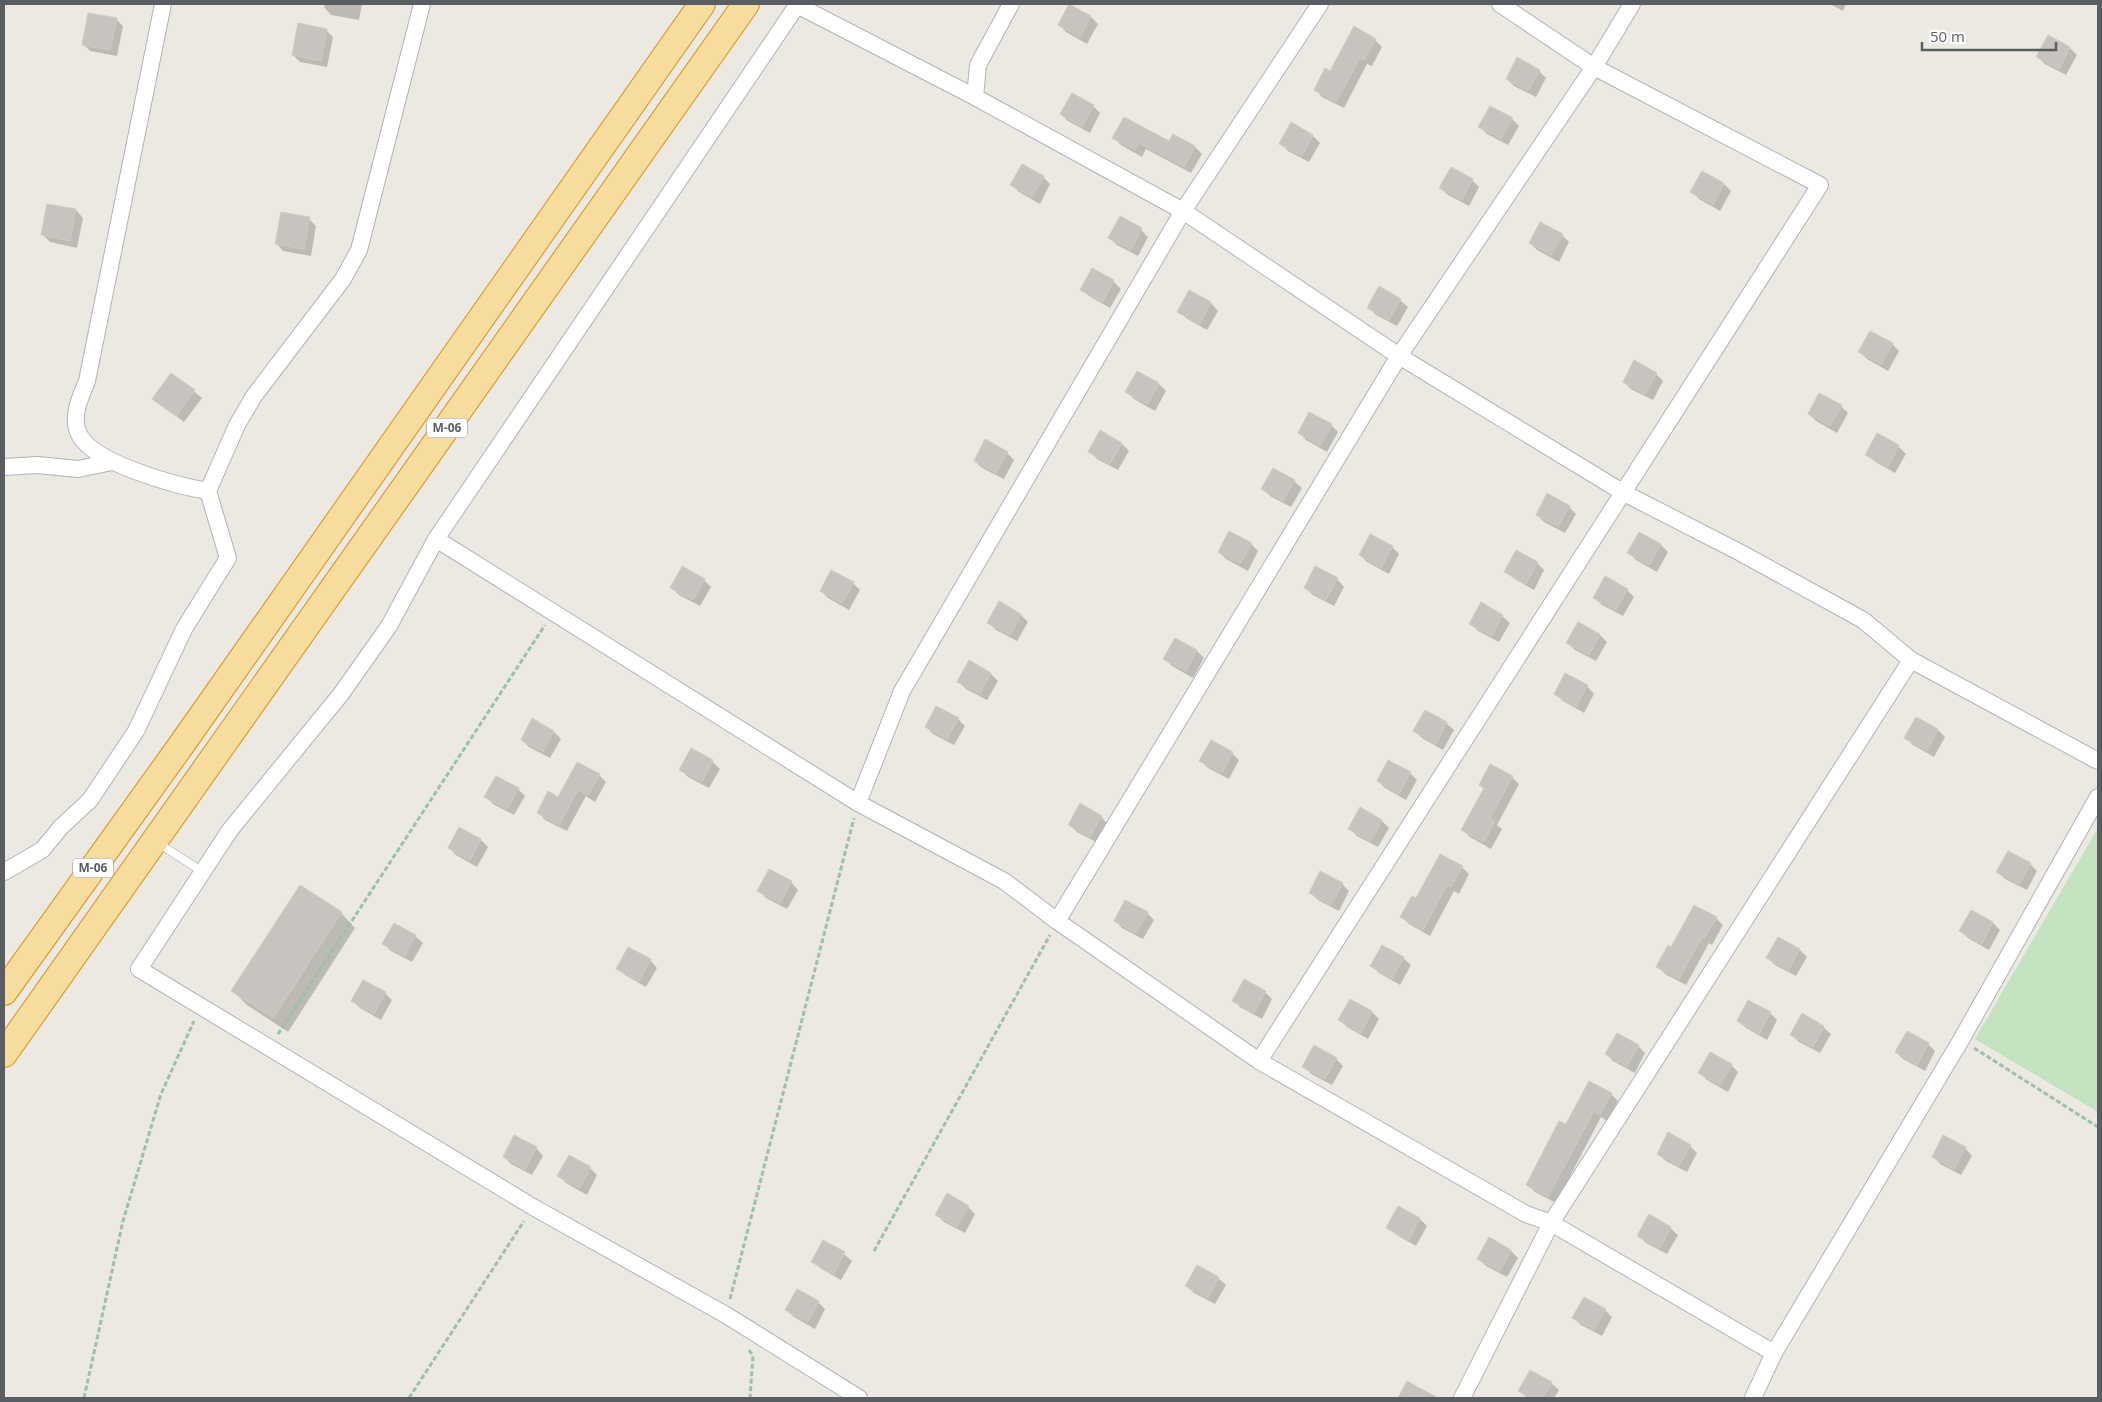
<svg xmlns="http://www.w3.org/2000/svg" width="2102" height="1402" font-family="'Open Sans',sans-serif">
	<style>
		.green { fill: #c2e2c0 }
		.shadow { fill: #0003 }
		.building { fill: #c7c4bf; stroke: #d0cac1 }
		.lines { fill: none; stroke-linecap: round; stroke-linejoin: round }
		.service-casing { stroke: #afb3b6; stroke-width: 9 }
		.minor-casing { stroke: #afb3b6; stroke-width: 18 }
		.trunk-casing { stroke: #dd8e11; stroke-width: 28 }
		.path { stroke: #9ac3a2; stroke-width: 3; stroke-dasharray: 5 2.5; stroke-linecap: butt }
		.service { stroke: #fff; stroke-width: 8 }
		.minor { stroke: #fff; stroke-width: 16 }
		.trunk { stroke: #f6dd9d; stroke-width: 26 }
		.labels { text-anchor: middle; stroke-width: 4.5; stroke-linejoin: round; paint-order: stroke }
		.shield { fill: #fff; stroke: #8c8e91; stroke-width: 1 }
		.shield-label { font-size: 12px; font-weight: bold; fill: #5a5e62 }
	</style>
	<rect width="100%" height="100%" fill="#ece9e2"/>
	<path class="green" d="M2098,828V1112L1975,1039Z"/>
	<g class="shadow">
		<path d="M325,4H362L359,20L331,15L324,7Z"/>
		<path d="M1830,4H1846L1843,11Z"/>
		<path d="M1070,6L1091,17L1098,24L1087,44L1066,32L1059,25Z"/>
		<path d="M116,19L123,26L117,56L90,51L83,44Z"/>
		<path d="M326,30L333,37L327,67L300,62L293,55Z"/>
		<path d="M2049,37L2070,48L2077,55L2066,75L2045,64L2038,57Z"/>
		<path d="M1375,40L1382,47L1372,66L1367,64L1344,108L1322,97L1315,89L1330,72Z"/>
		<path d="M1539,71L1546,78L1536,97L1514,86L1507,79Z"/>
		<path d="M1093,106L1100,113L1090,133L1068,121L1061,114Z"/>
		<path d="M1512,119L1519,126L1508,145L1487,134L1480,127Z"/>
		<path d="M1313,136L1320,143L1309,162L1288,151L1281,143Z"/>
		<path d="M1114,138L1195,147L1202,154L1191,173L1146,149L1142,157L1121,145Z"/>
		<path d="M1702,173L1724,184L1731,191L1720,211L1699,199L1692,192Z"/>
		<path d="M1043,177L1050,184L1040,204L1019,192L1012,185Z"/>
		<path d="M1472,180L1479,187L1469,206L1448,195L1440,188Z"/>
		<path d="M76,210L83,218L77,248L50,242L43,235Z"/>
		<path d="M1120,218L1141,230L1148,237L1138,256L1117,245L1109,238Z"/>
		<path d="M309,219L316,226L311,256L283,251L276,243Z"/>
		<path d="M1562,235L1569,242L1559,262L1537,250L1530,243Z"/>
		<path d="M1092,270L1114,282L1121,289L1110,308L1089,296L1082,289Z"/>
		<path d="M1189,292L1211,303L1218,311L1207,330L1186,318L1179,311Z"/>
		<path d="M1400,300L1408,307L1397,326L1376,315L1369,308Z"/>
		<path d="M1892,344L1899,351L1888,371L1867,359L1860,352Z"/>
		<path d="M1137,373L1159,384L1166,391L1155,411L1134,399L1127,392Z"/>
		<path d="M172,374L202,398L184,422L154,399Z"/>
		<path d="M1656,374L1663,381L1653,400L1631,389L1624,382Z"/>
		<path d="M1841,406L1848,413L1837,433L1816,421L1809,414Z"/>
		<path d="M1331,425L1338,432L1327,452L1306,440L1299,433Z"/>
		<path d="M1877,435L1898,446L1906,454L1895,473L1874,461L1867,454Z"/>
		<path d="M1122,444L1129,451L1118,470L1097,459L1090,451Z"/>
		<path d="M1007,453L1014,460L1004,479L982,468L975,461Z"/>
		<path d="M1294,481L1302,488L1291,507L1270,496L1263,489Z"/>
		<path d="M1569,507L1576,514L1565,533L1544,522L1537,515Z"/>
		<path d="M1639,533L1661,545L1668,552L1657,572L1636,560L1629,553Z"/>
		<path d="M1251,544L1258,551L1248,571L1226,559L1219,552Z"/>
		<path d="M1392,547L1399,554L1389,574L1367,562L1360,555Z"/>
		<path d="M1537,563L1544,570L1534,590L1513,578L1506,571Z"/>
		<path d="M1337,579L1344,587L1334,606L1313,595L1305,588Z"/>
		<path d="M704,580L711,587L700,606L679,595L672,588Z"/>
		<path d="M853,583L860,590L849,610L828,598L821,591Z"/>
		<path d="M1627,590L1634,597L1623,616L1602,605L1595,598Z"/>
		<path d="M1021,615L1028,622L1017,641L996,630L989,623Z"/>
		<path d="M1502,616L1510,623L1499,642L1478,631L1471,624Z"/>
		<path d="M1578,623L1600,635L1607,642L1596,661L1575,650L1568,643Z"/>
		<path d="M1175,639L1197,651L1204,658L1193,678L1172,666L1165,659Z"/>
		<path d="M991,674L998,681L987,700L966,689L959,682Z"/>
		<path d="M1566,675L1587,686L1594,694L1584,713L1563,701L1555,694Z"/>
		<path d="M958,719L965,726L954,745L933,734L926,727Z"/>
		<path d="M1916,719L1938,730L1945,737L1934,757L1913,745L1906,738Z"/>
		<path d="M533,720L554,732L561,739L550,758L529,747L522,740Z"/>
		<path d="M1446,723L1454,730L1443,750L1422,738L1414,731Z"/>
		<path d="M691,750L713,762L720,769L709,788L688,777L681,770Z"/>
		<path d="M1232,753L1239,760L1229,779L1208,768L1201,761Z"/>
		<path d="M1410,773L1417,780L1406,800L1385,788L1378,781Z"/>
		<path d="M599,775L606,782L595,802L586,796L567,831L545,820L538,812Z"/>
		<path d="M1512,777L1519,784L1497,825L1502,829L1491,849L1470,837L1463,830L1485,790L1480,785Z"/>
		<path d="M518,789L525,796L514,815L493,804L486,797Z"/>
		<path d="M1101,817L1108,824L1098,843L1077,832L1070,825Z"/>
		<path d="M1382,821L1389,828L1378,847L1357,836L1350,829Z"/>
		<path d="M460,828L481,840L488,847L477,867L456,855L449,848Z"/>
		<path d="M2030,864L2037,871L2027,890L2005,879L1998,872Z"/>
		<path d="M1462,867L1469,874L1459,894L1454,891L1430,936L1409,924L1402,917Z"/>
		<path d="M791,882L798,890L787,909L766,898L759,890Z"/>
		<path d="M1342,884L1349,891L1339,911L1318,900L1310,892Z"/>
		<path d="M1972,912L1993,923L2000,930L1989,950L1968,938L1961,931Z"/>
		<path d="M341,913L355,928L288,1032L247,1005L233,991Z"/>
		<path d="M1147,913L1154,920L1143,939L1122,928L1115,921Z"/>
		<path d="M1716,918L1723,925L1712,945L1709,943L1686,985L1665,974L1658,966L1672,949Z"/>
		<path d="M415,936L423,943L412,962L391,951L384,944Z"/>
		<path d="M1778,938L1800,950L1807,957L1796,976L1775,965L1768,958Z"/>
		<path d="M1382,947L1403,958L1411,965L1400,985L1379,973L1372,966Z"/>
		<path d="M650,960L657,968L646,987L625,975L618,968Z"/>
		<path d="M1244,981L1265,992L1272,999L1262,1019L1240,1007L1233,1000Z"/>
		<path d="M385,993L392,1000L381,1020L360,1008L353,1001Z"/>
		<path d="M1351,1001L1372,1012L1379,1019L1368,1039L1347,1027L1340,1020Z"/>
		<path d="M1770,1013L1777,1020L1767,1040L1746,1028L1738,1021Z"/>
		<path d="M1823,1027L1831,1034L1820,1053L1799,1042L1792,1035Z"/>
		<path d="M1928,1044L1935,1051L1925,1071L1903,1059L1896,1052Z"/>
		<path d="M1638,1046L1645,1053L1635,1073L1613,1061L1606,1054Z"/>
		<path d="M1336,1059L1343,1066L1332,1085L1311,1074L1304,1066Z"/>
		<path d="M1731,1065L1738,1072L1728,1092L1707,1080L1700,1073Z"/>
		<path d="M1611,1094L1618,1101L1607,1121L1601,1117L1556,1203L1535,1192L1528,1185L1566,1126Z"/>
		<path d="M1690,1146L1697,1153L1687,1172L1666,1161L1658,1154Z"/>
		<path d="M536,1148L543,1156L532,1175L511,1164L504,1157Z"/>
		<path d="M1965,1148L1972,1156L1961,1175L1940,1164L1933,1156Z"/>
		<path d="M590,1168L597,1175L587,1195L566,1183L559,1176Z"/>
		<path d="M968,1207L975,1214L965,1233L944,1222L937,1215Z"/>
		<path d="M1398,1208L1420,1219L1427,1226L1416,1246L1395,1234L1388,1227Z"/>
		<path d="M1670,1228L1678,1235L1667,1254L1646,1243L1639,1236Z"/>
		<path d="M1489,1239L1511,1251L1518,1258L1507,1277L1486,1266L1479,1259Z"/>
		<path d="M823,1242L844,1254L852,1261L841,1280L820,1268L813,1261Z"/>
		<path d="M1218,1278L1226,1285L1215,1304L1194,1293L1187,1286Z"/>
		<path d="M818,1302L825,1309L815,1329L794,1317L786,1310Z"/>
		<path d="M1605,1310L1612,1317L1602,1336L1581,1325L1573,1318Z"/>
		<path d="M1551,1383L1559,1390L1554,1398H1527L1520,1391Z"/>
	</g>
	<g class="building">
		<path d="M1069,4L1091,16L1080,37L1058,25Z"/>
		<path d="M88,13L117,18L110,50L82,45Z"/>
		<path d="M298,23L327,29L321,61L292,55Z"/>
		<path d="M1354,26L1376,39L1364,60L1360,58L1336,102L1314,90L1325,68L1330,71Z"/>
		<path d="M2048,35L2070,47L2059,69L2036,57Z"/>
		<path d="M1517,57L1540,70L1528,91L1506,79Z"/>
		<path d="M1072,93L1094,105L1082,127L1060,114Z"/>
		<path d="M1490,106L1513,118L1501,139L1478,127Z"/>
		<path d="M1124,117L1169,141L1173,134L1195,146L1184,167L1139,143L1135,150L1112,138Z"/>
		<path d="M1291,122L1313,135L1302,156L1279,144Z"/>
		<path d="M1022,164L1044,176L1032,197L1010,185Z"/>
		<path d="M1451,167L1473,179L1462,200L1439,188Z"/>
		<path d="M1702,171L1724,183L1713,205L1690,192Z"/>
		<path d="M47,204L76,209L70,241L41,235Z"/>
		<path d="M281,212L310,217L304,249L275,244Z"/>
		<path d="M1120,216L1142,228L1131,250L1108,238Z"/>
		<path d="M1540,222L1563,234L1551,255L1529,243Z"/>
		<path d="M1092,268L1114,280L1103,302L1080,290Z"/>
		<path d="M1379,286L1401,299L1389,320L1367,308Z"/>
		<path d="M1189,290L1211,302L1200,324L1177,312Z"/>
		<path d="M1870,331L1893,343L1881,364L1858,352Z"/>
		<path d="M1634,360L1657,373L1645,394L1623,382Z"/>
		<path d="M1137,371L1159,383L1148,404L1125,392Z"/>
		<path d="M171,373L195,390L176,416L152,399Z"/>
		<path d="M1819,393L1842,405L1830,426L1808,414Z"/>
		<path d="M1309,412L1332,424L1320,446L1298,433Z"/>
		<path d="M1100,430L1122,443L1110,464L1088,452Z"/>
		<path d="M1877,433L1899,445L1888,467L1865,455Z"/>
		<path d="M985,439L1008,452L996,473L974,461Z"/>
		<path d="M1273,468L1295,480L1283,501L1261,489Z"/>
		<path d="M1547,493L1570,506L1558,527L1536,515Z"/>
		<path d="M1229,531L1252,543L1240,564L1218,552Z"/>
		<path d="M1639,532L1661,544L1649,565L1627,553Z"/>
		<path d="M1370,534L1393,546L1381,568L1359,555Z"/>
		<path d="M1516,550L1538,562L1526,584L1504,572Z"/>
		<path d="M682,566L705,579L693,600L670,588Z"/>
		<path d="M1315,566L1338,578L1326,600L1304,588Z"/>
		<path d="M831,570L854,582L842,603L820,591Z"/>
		<path d="M1605,576L1628,589L1616,610L1593,598Z"/>
		<path d="M999,601L1021,614L1010,635L987,623Z"/>
		<path d="M1481,602L1503,615L1492,636L1469,624Z"/>
		<path d="M1578,622L1600,634L1589,655L1566,643Z"/>
		<path d="M1175,638L1197,650L1186,671L1163,659Z"/>
		<path d="M969,660L991,673L980,694L957,682Z"/>
		<path d="M1565,673L1588,685L1576,707L1554,694Z"/>
		<path d="M936,706L959,718L947,739L925,727Z"/>
		<path d="M1425,710L1447,722L1436,744L1413,731Z"/>
		<path d="M1916,717L1938,729L1927,751L1904,738Z"/>
		<path d="M532,718L554,731L543,752L521,740Z"/>
		<path d="M1211,740L1233,752L1222,773L1199,761Z"/>
		<path d="M691,748L713,760L702,782L679,770Z"/>
		<path d="M1388,760L1411,772L1399,794L1377,781Z"/>
		<path d="M577,762L600,774L588,795L578,790L559,825L537,813L548,791L558,797Z"/>
		<path d="M1490,764L1513,776L1490,818L1495,821L1484,842L1461,830L1484,788L1479,785Z"/>
		<path d="M496,776L519,788L507,809L484,797Z"/>
		<path d="M1080,803L1102,816L1090,837L1068,825Z"/>
		<path d="M1360,807L1382,820L1371,841L1348,829Z"/>
		<path d="M459,827L481,839L470,860L448,848Z"/>
		<path d="M2008,851L2031,863L2019,884L1996,872Z"/>
		<path d="M1440,854L1463,866L1451,887L1447,885L1423,930L1400,917L1412,896L1416,898Z"/>
		<path d="M769,869L792,881L780,903L757,891Z"/>
		<path d="M1320,871L1343,883L1331,905L1309,893Z"/>
		<path d="M300,885L342,912L273,1018L231,991Z"/>
		<path d="M1125,900L1148,912L1136,933L1114,921Z"/>
		<path d="M1694,905L1717,917L1705,938L1702,937L1679,979L1656,967L1668,945L1671,947Z"/>
		<path d="M1971,910L1993,922L1982,944L1959,931Z"/>
		<path d="M394,923L416,935L405,956L382,944Z"/>
		<path d="M1778,937L1800,949L1789,970L1766,958Z"/>
		<path d="M1382,945L1404,957L1392,979L1370,966Z"/>
		<path d="M628,947L651,959L639,981L616,969Z"/>
		<path d="M1244,979L1266,991L1254,1013L1232,1001Z"/>
		<path d="M363,980L386,992L374,1014L351,1001Z"/>
		<path d="M1350,999L1372,1011L1361,1033L1338,1020Z"/>
		<path d="M1748,1000L1771,1012L1759,1034L1737,1021Z"/>
		<path d="M1802,1013L1824,1026L1813,1047L1790,1035Z"/>
		<path d="M1907,1031L1929,1043L1917,1065L1895,1052Z"/>
		<path d="M1617,1033L1639,1045L1627,1067L1605,1054Z"/>
		<path d="M1314,1045L1337,1058L1325,1079L1302,1067Z"/>
		<path d="M1710,1052L1732,1064L1720,1085L1698,1073Z"/>
		<path d="M1589,1081L1612,1093L1600,1115L1594,1111L1548,1197L1526,1185L1559,1121L1566,1124Z"/>
		<path d="M1668,1132L1691,1145L1679,1166L1657,1154Z"/>
		<path d="M514,1135L537,1147L525,1169L503,1157Z"/>
		<path d="M1943,1135L1966,1147L1954,1169L1932,1157Z"/>
		<path d="M569,1155L591,1167L580,1188L557,1176Z"/>
		<path d="M947,1193L969,1206L957,1227L935,1215Z"/>
		<path d="M1398,1206L1420,1218L1409,1240L1386,1228Z"/>
		<path d="M1649,1214L1671,1227L1660,1248L1637,1236Z"/>
		<path d="M1489,1237L1511,1250L1500,1271L1477,1259Z"/>
		<path d="M823,1240L845,1252L834,1274L811,1262Z"/>
		<path d="M1197,1265L1219,1277L1208,1298L1185,1286Z"/>
		<path d="M797,1289L819,1301L808,1322L785,1310Z"/>
		<path d="M1584,1297L1606,1309L1594,1330L1572,1318Z"/>
		<path d="M1530,1370L1552,1382L1543,1398H1531L1518,1391Z"/>
		<path d="M1407,1381L1438,1398H1398Z"/>
	</g>
	<g class="lines">
		<defs>
			<path id="service" d="M158,843L203,872"/>
			<g id="minor">
				<path d="M163,4L87,381C80,398 70,418 80,436C96,464 177,486 208,491"/>
				<path d="M795,4L975,97"/>
				<path d="M798,4L436,539L389,626L341,694L230,830L139,969L533,1207L726,1315L859,1398"/>
				<path d="M1011,4L978,65L975,97L1183,211L1399,356L1624,493L1741,553L1863,620L1911,660L2098,761"/>
				<path d="M4,467L38,465L78,469L112,462"/>
				<path d="M436,539L858,803L1004,881L1057,921L1259,1061L1526,1214L1551,1223L1774,1353"/>
				<path d="M858,803L902,691L1183,211L1320,4"/>
				<path d="M4,872L42,850L61,827L90,800L136,731L184,629L228,558L208,491L237,425L254,396L343,279L359,250L422,4"/>
				<path d="M1057,921L1399,356L1594,67L1632,4"/>
				<path d="M1259,1061L1820,185L1594,67L1500,4"/>
				<path d="M1462,1398L1551,1223L1911,660"/>
				<path d="M1753,1398L1774,1353L1961,1040L2098,797"/>
			</g>
			<g id="trunk">
				<path d="M4,992L182,744L702,4"/>
				<path d="M4,1054L746,4"/>
			</g>
		</defs>
		<use href="#service" class="service-casing"/>
		<use href="#minor" class="minor-casing"/>
		<use href="#trunk" class="trunk-casing"/>
		<g class="path">
			<path d="M278,1034L545,625"/>
			<path d="M1974,1048L2098,1127"/>
			<path d="M874,1251L1050,935"/>
			<path d="M730,1299L854,818"/>
			<path d="M749,1350L753,1356L750,1398"/>
			<path d="M84,1398L123,1221L161,1094L194,1021"/>
			<path d="M409,1398L524,1221"/>
		</g>
		<use href="#service" class="service"/>
		<use href="#minor" class="minor"/>
		<use href="#trunk" class="trunk"/>
	</g>
	<g class="labels">
		<g class="shield">
			<rect x="427" y="418.5" width="40" height="19" rx="4"/>
			<rect x="73" y="858.5" width="40" height="19" rx="4"/>
		</g>
		<g class="shield-label">
			<text x="447" y="432">М-06</text>
			<text x="93" y="872">М-06</text>
		</g>
	</g>
	<rect width="2102" height="1402" fill="none" stroke="#5a5e62" stroke-width="10"/>
	<path d="M1922 42v8h134v-8" fill="none" stroke="#5a5e62" stroke-width="2.5"/>
	<text x="1930" y="42" font-size="15" fill="#5a5e62" stroke="#ffffff" stroke-width="4" paint-order="stroke">50 m</text>
</svg>
